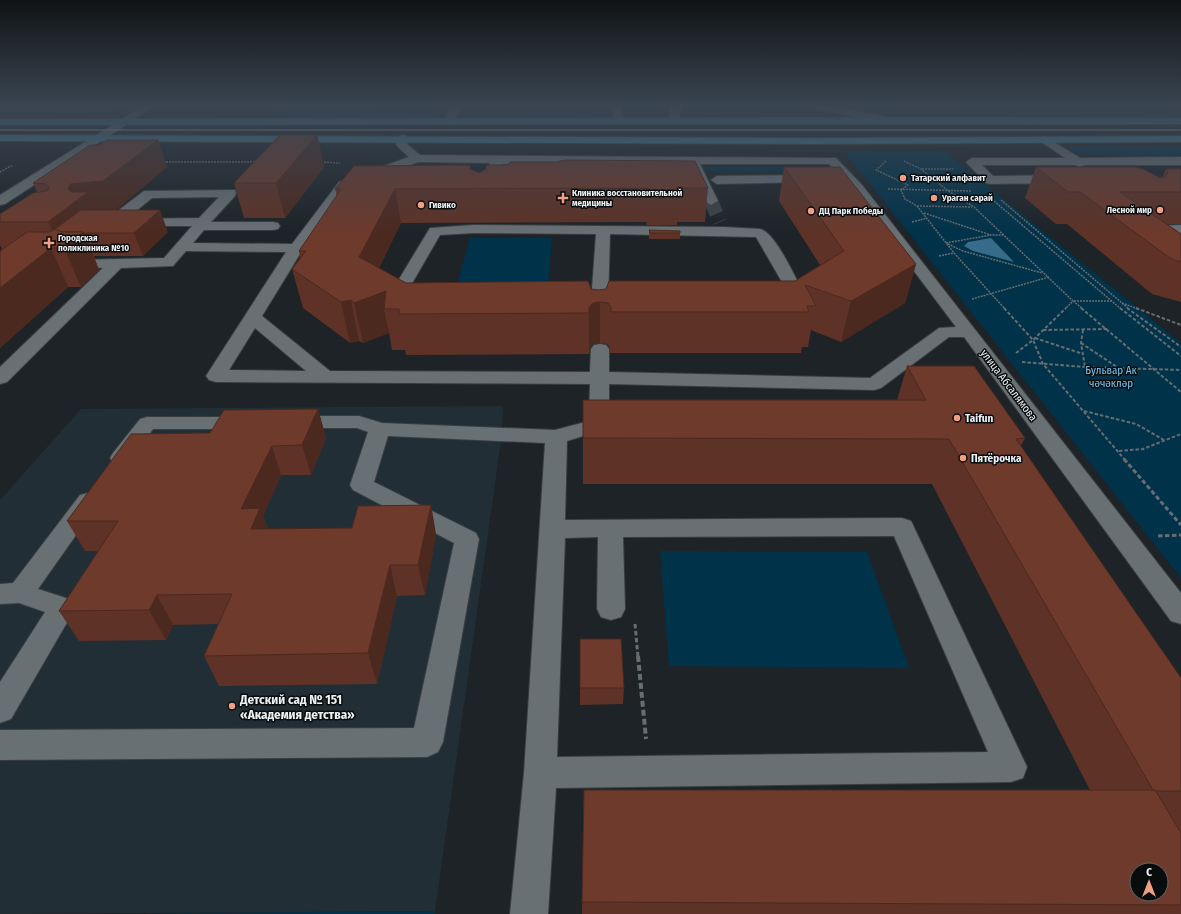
<svg xmlns="http://www.w3.org/2000/svg" width="1181" height="914" font-family="'Fira Sans Condensed',sans-serif">
	<style>
		.built { fill: #222e35 }
		.green { fill: #00324a }
		.water { fill: #366b8a }
		.lines { fill: none; stroke-linecap: round; stroke-linejoin: round }
		.minor-tunnel { stroke: #3c4246; stroke-width: 14; stroke-dasharray: 14 8; stroke-linecap: butt }
		.minor-casing { stroke: #3a3e41; stroke-width: 2 }
		.major-casing { stroke: #3a3e41; stroke-width: 2 }
		.path-far3 { stroke: #676d70; stroke-width: 1.5; stroke-dasharray: 2 1; stroke-linecap: butt }
		.path-far2 { stroke: #676d70; stroke-width: 2; stroke-dasharray: 3.5 2; stroke-linecap: butt }
		.path-far1 { stroke: #676d70; stroke-width: 3; stroke-dasharray: 4.5 2.5; stroke-linecap: butt }
		.path { stroke: #676d70; stroke-width: 4; stroke-dasharray: 6 3; stroke-linecap: butt }
		.minor { fill: #697074; fill-rule: evenodd }
		.major { fill: #47809f; fill-rule: evenodd }
		.tram { stroke: #ccd0d2; stroke-width: 1 }
		.wall { fill: #5e3226 }
		.shaded-wall { fill: #4c291f }
		.building { fill: #6d3a2c; stroke: #4c291f; fill-rule: evenodd }
		.poi-dot { fill: #f39f86; stroke: #090c0d; stroke-width: 1.5 }
		.labels { text-anchor: middle; stroke-width: 3; stroke-linejoin: round; paint-order: stroke }
		.far-poi-label { font-size: 9px; font-weight: bold; fill: #edf1f3; stroke: #090c0d; text-anchor: start }
		.park-label { font-size: 11px; fill: #77c9f9; stroke: #090c0d }
		.street-label { font-size: 11px; fill: #edf1f3; stroke: #090c0d }
		.poi-label { font-size: 11px; font-weight: bold; fill: #edf1f3; stroke: #090c0d; text-anchor: start }
		.near-poi-label { font-size: 13px; font-weight: bold; fill: #edf1f3; stroke: #090c0d; text-anchor: start }
	</style>
	<rect width="100%" height="100%" fill="#1d2327"/>
	<g class="built">
		<path d="M0,106H129L110,113L76,114H0Z"/>
		<path d="M503,406L502,434L435,911L0,914V500L81,409Z"/>
	</g>
	<g class="green">
		<path d="M272,106H444L443,109L269,108Z"/>
		<path d="M622,106H670L664,109H622Z"/>
		<path d="M685,106H797L808,109H684Z"/>
		<path d="M826,106H901L905,109L841,110Z"/>
		<path d="M952,106H1141L1169,109H957Z"/>
		<path d="M266,111L442,112L440,114L431,116L261,114Z"/>
		<path d="M457,112H612L609,115L456,114Z"/>
		<path d="M883,112H1181V116L884,113Z"/>
		<path d="M1066,147H1181V155L1078,154Z"/>
		<path d="M844,151H944L1181,343V578Z"/>
		<path d="M709,167H811L808,171H712L706,170V168Z"/>
		<path d="M470,238H552L548,285H457Z"/>
		<path d="M660,551L867,552L909,668L669,666Z"/>
		<path d="M435,911L434,914H141Z"/>
	</g>
	<path class="water" d="M991,238L1014,262L973,251L964,246L968,242Z"/>
	<g class="lines">
		<path class="minor-tunnel" d="M711,201L720,222"/>
		<defs>
			<g id="minor">
				<path d="M143,106H155L5,204L0,205V195Z"/>
				<path d="M449,106H459L460,108L452,124L448,125L443,122L450,108Z"/>
				<path d="M613,106H624L622,109L623,122L622,124H614L612,108Z"/>
				<path d="M672,106H682L678,121L673,124L668,121Z"/>
				<path d="M812,106H832L887,117L892,120L887,123L817,109Z"/>
				<path d="M404,135L409,138L407,144L420,155L836,158L862,185L1181,593V624L1171,621L964,337H949L881,388L874,390L609,384V425L606,429L567,441L565,520L902,518L911,521L1027,767L1023,778L1011,782L556,788L548,914H510L524,773L545,443L388,436L374,482L476,533L479,539L443,742L438,752L427,757L0,760V730L414,728L454,543L353,490L350,485L368,432L357,428H291L284,426L281,422L284,418L291,416H359L382,423L555,430L589,421L590,384L216,382L209,380L206,376L286,252L186,251L173,266L121,268L7,382L0,384V367L103,268L74,266L71,263L74,260L164,258L192,226H113L111,223L115,213L144,191L235,190L236,193L235,196L211,222H273L278,223L280,226L278,229L273,230H204L193,243L292,244L339,182L409,157L398,147L395,142L400,136ZM418,162L490,163L485,173L491,177L495,176L502,164H690L689,165L704,201L711,205L718,201L700,164H829L854,191L956,327L939,328L870,378L609,372V349L606,345L600,344L594,345L591,349L590,372L330,371L262,316L303,249L347,188ZM219,197L199,218L126,219L152,198ZM255,328L306,371L229,370ZM894,536L988,752L557,757L565,538L598,537L597,609L601,617L611,620L621,617L625,609L623,537Z"/>
				<path d="M1044,136L1080,158L1181,157V165H1085L1080,167L1075,165H982L993,176L1062,175L1068,179L1062,183L990,184L986,183L966,162L972,158H1065L1040,141L1039,139Z"/>
				<path d="M811,175L817,179L815,182L717,184L711,180L717,176Z"/>
				<path d="M473,225L724,227L760,229C774,232 791,269 798,282C789,296 780,309 762,313H608V319L605,323L599,324L593,323L590,319L591,313H429L392,297L390,294L430,228ZM473,233L596,234L591,303H432L407,292L440,235ZM610,234L756,237L782,282L774,294L759,303H608Z"/>
				<path d="M1181,225V233L1158,234L1181,249V261L1176,259L1136,230L1138,227L1143,226Z"/>
				<path d="M147,417H247L254,419L257,423L254,427L247,429H153L129,463L121,465L113,463L110,458L113,453L140,419Z"/>
				<path d="M88,493L96,495L100,501L38,589L72,600L76,607L11,719L0,723V682L45,612L19,603L0,604V584L13,583L80,495Z"/>
			</g>
			<g id="major">
				<path d="M949,117L1181,118V124L0,125V119Z"/>
				<path d="M0,135L813,138L1181,136V142L813,144L0,141Z"/>
			</g>
		</defs>
		<use href="#minor" class="minor-casing"/>
		<use href="#major" class="major-casing"/>
		<g class="path-far3">
			<path d="M886,161L876,170L908,185L901,190L905,199L917,206L954,253L1005,309"/>
			<path d="M904,161L921,169L947,190L974,207L1073,301L1065,309"/>
			<path d="M163,162H256"/>
			<path d="M321,162L340,163"/>
			<path d="M922,169H953"/>
			<path d="M0,172L13,165"/>
			<path d="M888,189L971,191"/>
			<path d="M1001,200L1129,309"/>
			<path d="M994,201L1121,309"/>
			<path d="M917,206L972,207"/>
			<path d="M924,213L991,235H1003"/>
			<path d="M912,222L927,218"/>
			<path d="M946,243L991,235"/>
			<path d="M948,244L963,251L1042,273"/>
			<path d="M939,256L954,253"/>
			<path d="M972,299L1049,277"/>
			<path d="M1073,301L1083,309"/>
			<path d="M1074,301H1111"/>
			<path d="M1122,303L1138,309"/>
		</g>
		<g class="path-far2">
			<path d="M1004,308L1033,340L1043,364L1125,460"/>
			<path d="M1081,308L1181,392"/>
			<path d="M1120,308L1181,356"/>
			<path d="M1127,308L1181,347"/>
			<path d="M1136,308L1181,325"/>
			<path d="M1043,330L1107,329"/>
			<path d="M1083,330L1081,343L1085,367"/>
			<path d="M1035,338L1083,354"/>
			<path d="M1081,343L1117,367"/>
			<path d="M1016,353L1033,340L1066,308"/>
			<path d="M1022,362L1085,367L1181,370"/>
			<path d="M1084,411L1136,424L1164,440"/>
			<path d="M1119,451L1143,449L1181,434"/>
		</g>
		<g class="path-far1">
			<path d="M1124,459L1181,525"/>
			<path d="M1158,536L1181,535"/>
			<path d="M635,624L638,657"/>
		</g>
		<path class="path" d="M638,656L646,739"/>
		<use href="#minor" class="minor"/>
		<use href="#major" class="major"/>
		<path class="tram" d="M0,130H1181"/>
	</g>
	<g class="wall">
		<path d="M317,135L324,167L285,218H244L234,183Z"/>
		<path d="M158,140L167,167L116,210L168,232L143,256H94L99,270L81,287H68L0,348V251L2,250L0,245V214L37,192L33,183L99,145Z"/>
		<path d="M470,165V169L479,173L708,188L705,222H677V225H647L646,222L401,223L379,268L406,283L591,289L599,290L795,281L820,265L779,201L784,167L916,264L905,303L841,342L811,330L808,347H802L801,353H610V348L607,344L600,343L593,344L590,349L589,354L406,355L405,350H392L389,333L363,343L359,341L350,343L303,308L292,269L300,258L299,251L337,196L335,189Z"/>
		<path d="M1036,167L1160,178L1162,177L1166,169H1181V224H1167L1181,234V302L1152,294L1067,224H1056L1025,198Z"/>
		<path d="M649,230L680,233V239H649Z"/>
		<path d="M907,366L1025,438L1021,446L1181,678V914H582V902L1090,790L932,484H583V438L897,400Z"/>
		<path d="M318,409L326,438L311,475H281L263,516L268,529L352,528L431,505L436,535L425,595L397,596L377,684L219,686L204,656L218,624L173,625L166,640L79,641L59,611L98,551H85L67,521L210,433Z"/>
		<path d="M580,639L624,688L623,704L580,705Z"/>
	</g>
	<g class="shaded-wall">
		<path d="M317,135L324,167L285,218L276,183Z"/>
		<path d="M158,140L167,167L115,211L84,233L99,270L81,287L64,248L54,234L48,222L70,184Z"/>
		<path d="M395,189L401,223L366,295L359,257Z"/>
		<path d="M160,210L168,232L143,256L134,233Z"/>
		<path d="M51,248L68,287L0,348V288Z"/>
		<path d="M916,264L905,303L841,342L851,301Z"/>
		<path d="M386,291L384,309L389,333L363,343L354,303Z"/>
		<path d="M351,300L359,341L350,343L341,302Z"/>
		<path d="M600,302V343L593,344L590,349L589,354V308L593,303Z"/>
		<path d="M318,409L326,438L311,475L302,445Z"/>
		<path d="M272,446L281,475L263,516L271,538L262,559L241,509Z"/>
		<path d="M431,505L436,535L425,595L418,565Z"/>
		<path d="M390,565L397,596L377,684L368,653Z"/>
		<path d="M157,595L173,625L166,640L149,610Z"/>
	</g>
	<g class="building">
		<path d="M280,135H317L276,183H234Z"/>
		<path d="M107,140H158L103,181L70,184L68,189L71,192H88L48,222H0V214L33,193L47,191L49,187L46,184L33,183L90,145H99Z"/>
		<path d="M564,160L695,161L708,188H678L679,191L649,190L648,188L395,189L359,257L406,283L588,281L591,289L599,290L606,289L609,281H795L844,251L784,167H840L916,264L851,301L805,285L816,306H807L809,312H611V307L608,303L600,302L593,303L589,308V313L399,314V309H384L386,291L354,303L351,300L341,302L292,269L306,251H299L341,189H335L354,166L470,165V169L479,173L486,169L487,165H508L510,162H557Z"/>
		<path d="M1036,167H1134L1143,169L1160,178L1165,177L1168,173L1166,169H1181V192H1120L1181,234V262L1170,258L1080,192H1068Z"/>
		<path d="M81,210H160L134,233H84L83,232H62L55,229Z"/>
		<path d="M55,229L62,232H83L64,248H51L0,288V251L27,232H49Z"/>
		<path d="M649,230L680,231V233H650Z"/>
		<path d="M907,366H974L1025,438L1016,439L1181,678V791H1156L1155,790H1153L949,439L583,438V400H926Z"/>
		<path d="M318,409L302,445L272,446L241,509L260,508L251,529L352,528L358,506L431,505L418,565H390L368,653L204,656L232,594L157,595L149,610L59,611L118,521H67L131,434L210,433L224,410Z"/>
		<path d="M580,639H621L624,688H580Z"/>
		<path d="M584,790H1155L1181,833V905L582,902ZM1137,870H1161V894H1137Z"/>
	</g>
	<linearGradient id="sky" x2="0" y2="1"><stop stop-color="#101315"/><stop offset="0.45" stop-color="#3a4552"/><stop offset="1" stop-color="#3a4552" stop-opacity="0"/></linearGradient>
	<rect width="1181" height="234" fill="url(#sky)"/>
	<g class="poi-dot">
		<circle cx="903" cy="178" r="4"/>
		<path d="M561 192h4v4h4v4h-4v4h-4v-4h-4v-4h4z"/>
		<circle cx="934" cy="198" r="4"/>
		<circle cx="421" cy="205" r="4"/>
		<circle cx="1160" cy="210" r="4"/>
		<circle cx="811" cy="211" r="4"/>
		<path d="M47 237h4v4h4v4h-4v4h-4v-4h-4v-4h4z"/>
		<circle cx="957" cy="418" r="4"/>
		<circle cx="963" cy="458" r="4"/>
		<circle cx="232" cy="706" r="4"/>
	</g>
	<g class="labels">
		<g class="far-poi-label">
			<text x="911" y="181">Татарский алфавит</text>
			<text x="572" y="196">Клиника восстановительной<tspan x="572" dy="10">медицины</tspan></text>
			<text x="942" y="201">Ураган сарай</text>
			<text x="429" y="208">Гивико</text>
			<text x="1152" y="213" text-anchor="end">Лесной мир</text>
			<text x="819" y="214">ДЦ Парк Победы</text>
			<text x="58" y="241">Городская<tspan x="58" dy="10">поликлиника №10</tspan></text>
		</g>
		<g class="park-label">
			<text x="1111" y="374">Бульвар Ак<tspan x="1111" dy="13">чәчәкләр</tspan></text>
		</g>
		<g class="street-label">
			<text transform="translate(1009 385) rotate(53)" y="4">улица Абсалямова</text>
		</g>
		<g class="poi-label">
			<text x="965" y="422">Taifun</text>
			<text x="971" y="462">Пятёрочка</text>
		</g>
		<g class="near-poi-label">
			<text x="240" y="704">Детский сад № 151<tspan x="240" dy="15">«Академия детства»</tspan></text>
		</g>
	</g>
	<g transform="translate(1149 882)"><circle r="19" fill="#090c0d" stroke="#646869"/>
	<path d="M0-3L7 15L0 10L-7 15Z" fill="#f39f86"/>
	<text y="-6" font-size="11" font-weight="bold" text-anchor="middle" fill="#edf1f3">С</text>
	</g>
</svg>
